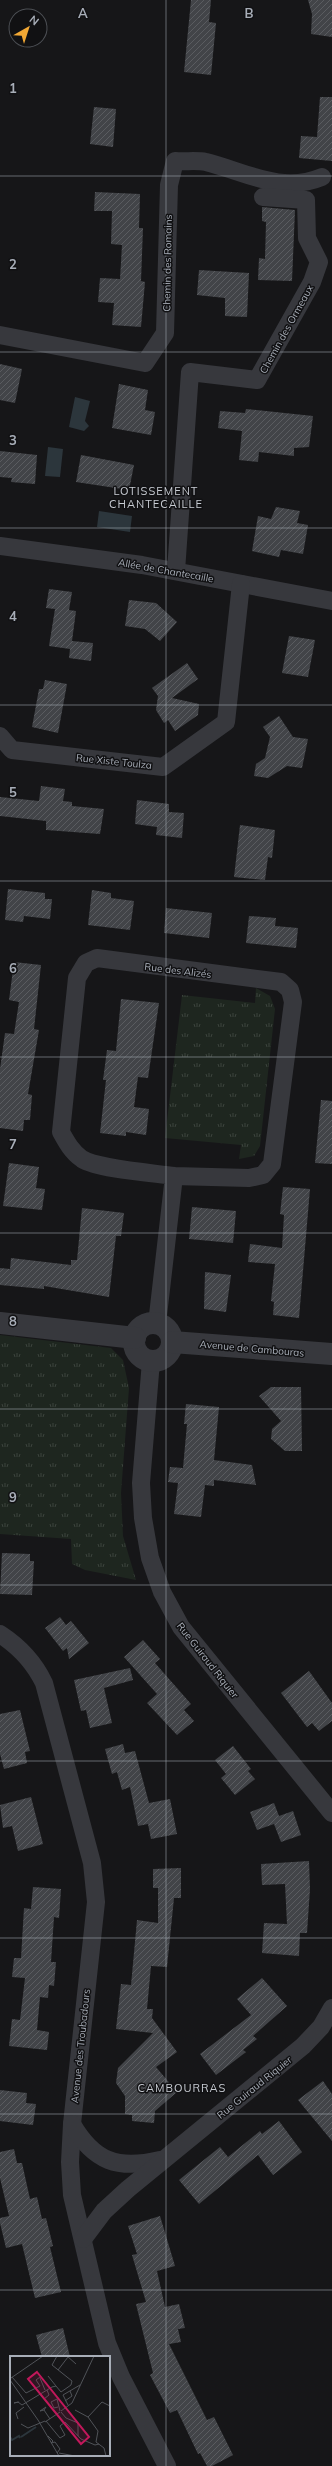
<svg xmlns="http://www.w3.org/2000/svg" width="332" height="2466" font-family="Mulish,sans-serif">
	<style>
		.grass { fill: url(#grass-tufts) }
		.water { fill: #2c363c }
		.building { fill: url(#building-hatch) }
		.lines { fill: none; stroke-linecap: round; stroke-linejoin: round }
		.minor { stroke: #37383d; stroke-width: 18 }
		.tertiary { stroke: #37383d; stroke-width: 22 }
		.grid { fill: none; stroke: #a8aeb8; stroke-width: 1; stroke-opacity: 0.55 }
		.labels { text-anchor: middle; stroke-width: 3; stroke-linejoin: round; paint-order: stroke }
		.street-label { font-size: 10px; fill: #a8aeb8; stroke: #111113 }
		.neighbourhood-label { font-size: 11px; letter-spacing: 1px; fill: #c9cdd4; stroke: #111113 }
		.inset-river { fill: none; stroke: #2c363c; stroke-width: 2 }
		.inset-road { fill: none; stroke: #505358; stroke-width: 1 }
		.view { fill: #c2185b; fill-opacity: 0.15; stroke: #c2185b; stroke-width: 2 }
		.inset-edge { fill: none; stroke: #a8aeb8; stroke-width: 2 }
		.grid-label { font-size: 13px; text-anchor: middle; font-weight: bold; fill: #a8aeb8; stroke: #111113; stroke-width: 3; stroke-linejoin: round; paint-order: stroke }
	</style>
	<defs>
		<pattern id="grass-tufts" width="24" height="20" patternUnits="userSpaceOnUse"><rect width="24" height="20" fill="#1e261f"/><path d="M3 7l-1-3M5 7V3M7 7l1-3M15 17l-1-3M17 17v-4M19 17l1-3" fill="none" stroke="#3c433d"/></pattern>
		<pattern id="building-hatch" width="6" height="6" patternUnits="userSpaceOnUse"><rect width="6" height="6" fill="#424448"/><path d="M-1 1l2-2M0 6l6-6M5 7l2-2" fill="none" stroke="#5a5c60"/></pattern>
	</defs>
	<rect width="100%" height="100%" fill="#161618"/>
	<g class="grass">
		<path d="M256,988L270,996L275,1009L260,1146L254,1156L239,1159L241,1145L165,1138L182,995L255,1003Z"/>
		<path d="M0,1335L111,1348L123,1360L129,1388L121,1493L123,1536L136,1580L85,1570L72,1564L71,1539L0,1534Z"/>
	</g>
	<g class="water">
		<path d="M75,397L90,401L85,421L89,426L84,431L69,427Z"/>
		<path d="M48,447L63,449L60,477L45,476Z"/>
		<path d="M99,511L132,516L130,532L97,527Z"/>
	</g>
	<g class="building">
		<path d="M191,0H211L209,22L216,23L211,75L184,72Z"/>
		<path d="M308,0H332V37L311,34L312,14Z"/>
		<path d="M320,97H332V161L299,158L301,136L317,137Z"/>
		<path d="M94,107L116,109L113,147L90,144Z"/>
		<path d="M95,192L140,194L139,228H143L141,281L145,282L141,327L112,325L114,303L98,302L100,278L120,279L122,245L111,244L112,211H94Z"/>
		<path d="M262,207L295,210L292,281L258,280L259,258L265,259L266,222L262,221Z"/>
		<path d="M199,270L249,273L247,317L225,316V298L197,295Z"/>
		<path d="M0,364L22,369L15,403L0,400Z"/>
		<path d="M119,384L148,390L145,410L155,412L151,435L112,428Z"/>
		<path d="M246,409L313,416L309,447L294,448V456L259,452L258,462L239,460L242,431L218,428L220,411L245,413Z"/>
		<path d="M0,451L37,455L35,484L11,482L12,478L0,477Z"/>
		<path d="M81,455L134,465L129,490L76,482Z"/>
		<path d="M276,507L300,511L297,523L308,525L303,554L281,550L279,557L252,551L258,516L271,519Z"/>
		<path d="M49,589L72,592L69,610L76,611L72,641L93,643L91,661L69,658L70,649L49,646L55,609L46,608Z"/>
		<path d="M129,600L156,603L177,622L160,641L145,629L125,626Z"/>
		<path d="M289,636L315,640L308,677L282,673Z"/>
		<path d="M187,663L198,679L172,698L199,704L198,715L175,731L168,720L164,723L156,710L158,696L152,688Z"/>
		<path d="M45,680L67,684L58,733L32,727L39,689H43Z"/>
		<path d="M279,716L293,737L308,739L302,768L287,766L268,778L254,776L256,764L265,758L270,737L263,727Z"/>
		<path d="M41,786L65,789L63,801L72,802V806L104,809L100,834L46,830V821L0,816V797L39,801Z"/>
		<path d="M137,800L169,804V812L184,813L182,838L156,835L157,827L135,824Z"/>
		<path d="M240,825L275,830L272,858L268,857L265,880L234,877Z"/>
		<path d="M8,889L45,893V899H52L50,919L24,916L23,922L5,920Z"/>
		<path d="M92,890L111,893V898L134,901L130,930L88,925Z"/>
		<path d="M166,908L212,913L209,938L164,933Z"/>
		<path d="M249,916L276,918L275,926L298,928L296,948L246,943Z"/>
		<path d="M14,962L41,965L34,1029L39,1030L28,1094L32,1095L30,1120H24L23,1131L0,1128V1069L5,1033L14,1034L19,1002L9,1000Z"/>
		<path d="M121,999L159,1003L148,1078L138,1077L134,1107L149,1109L146,1135L126,1132V1136L100,1133L106,1080H103L107,1050L116,1051Z"/>
		<path d="M321,1100L332,1101V1164L315,1163Z"/>
		<path d="M9,1163L39,1167L36,1188L45,1189L42,1210L3,1206Z"/>
		<path d="M283,1187L310,1189L299,1318L273,1315L274,1302L271,1301L275,1264L248,1262L250,1244L282,1248L284,1215L280,1214Z"/>
		<path d="M192,1207L236,1211L233,1243L189,1239Z"/>
		<path d="M82,1208L124,1213L121,1236H116L109,1297L44,1286V1289L0,1285V1268L10,1269L11,1258L71,1265V1260H77Z"/>
		<path d="M205,1272L231,1275L226,1312L204,1309Z"/>
		<path d="M271,1387H301L302,1451H285L271,1439L272,1429L281,1421L259,1396Z"/>
		<path d="M186,1404L219,1407L214,1460L252,1465L256,1485L214,1480V1486L205,1485L201,1517L174,1514L178,1483L168,1482L170,1467L183,1468L187,1424H184Z"/>
		<path d="M2,1553L30,1554V1561H34L32,1595L0,1594Z"/>
		<path d="M60,1617L66,1625L71,1621L89,1643L69,1659L67,1648L63,1651L45,1628Z"/>
		<path d="M143,1640L160,1659L155,1663L191,1704L184,1710L194,1721L177,1735L147,1703L157,1694L124,1657Z"/>
		<path d="M130,1668L133,1680L104,1688L112,1723L90,1728L86,1710L81,1711L74,1680Z"/>
		<path d="M309,1671L332,1703V1721L319,1731L312,1723L307,1727L281,1693Z"/>
		<path d="M20,1710L30,1751L25,1752L27,1763L4,1769L0,1754V1714Z"/>
		<path d="M123,1744L125,1753L135,1751L149,1803L170,1799L177,1834L151,1839L148,1824L138,1826L130,1787L122,1790L117,1772L112,1774L105,1749Z"/>
		<path d="M233,1746L251,1769L248,1771L255,1779L235,1795L221,1778L226,1774L215,1760Z"/>
		<path d="M31,1797L43,1844L18,1851L12,1826L3,1828L0,1805Z"/>
		<path d="M274,1803L279,1816L293,1811L301,1835L281,1842L274,1824L257,1830L250,1812Z"/>
		<path d="M309,1861L310,1889L307,1933H300L299,1956L262,1953L264,1923L287,1924L285,1884L262,1885L261,1864Z"/>
		<path d="M181,1868V1898H174L167,1967L151,1966L147,2009H153L152,2018L177,2052L156,2067L177,2092L155,2111L154,2123L132,2121V2115L125,2114V2096L116,2083L118,2068L153,2033L116,2029L121,1984L131,1985L137,1920L158,1923V1888H153V1869Z"/>
		<path d="M33,1887L61,1889L59,1918L54,1917L51,1962H56L54,1986L49,1985L48,1998L40,1997L37,2030L49,2032L47,2050L9,2046L12,2019L20,2020L25,1978L12,1977L14,1958H21L24,1908L31,1909Z"/>
		<path d="M262,1978L287,2006L253,2036L257,2039L243,2050L246,2052L216,2075L200,2054L251,2015L237,1999Z"/>
		<path d="M323,2081L332,2094V2141L298,2100Z"/>
		<path d="M0,2090L27,2093L26,2103L36,2104L33,2125L0,2121Z"/>
		<path d="M279,2121L302,2152L273,2175L258,2155L199,2204L179,2180L220,2147L228,2157L260,2131L262,2134Z"/>
		<path d="M14,2149L17,2163H22L30,2199L37,2197L42,2219L46,2218L53,2246L50,2247L61,2292L35,2298L22,2244L6,2248L0,2223V2218L9,2216L0,2178V2152Z"/>
		<path d="M160,2216L175,2266L157,2271L165,2307L179,2304L185,2328L178,2329L181,2342L169,2344L207,2420L214,2417L233,2455L212,2466H207L200,2453L198,2454L177,2410L170,2413L150,2375L153,2373L136,2304L146,2302L132,2255L137,2254L128,2226Z"/>
		<path d="M63,2328L70,2357H42L36,2335Z"/>
	</g>
	<g class="lines">
		<g class="minor">
			<path d="M0,335L145,363L165,333L169,185L175,161C185,162 196,160 206,162C246,172 281,194 322,177"/>
			<path d="M0,546L142,565L332,601"/>
			<path d="M176,571L190,372L257,380L312,282L319,262L307,238L306,200L263,197"/>
			<path d="M0,736L12,750L163,767L226,722L241,584"/>
			<path d="M157,1324L174,1176L249,1178L263,1175L272,1164L293,1002L290,990L281,982L97,958L86,963L77,978L61,1132C67,1143 72,1152 82,1159C98,1169 153,1173 174,1176"/>
			<path d="M151,1361L141,1483L143,1518L150,1558L162,1592L181,1627L332,1813"/>
			<path d="M0,1634C20,1647 34,1662 44,1683L92,1863L96,1902L72,2124L70,2162L72,2195L107,2343L121,2377L167,2466"/>
			<path d="M72,2124C94,2162 118,2170 160,2160"/>
			<path d="M83,2239L104,2211L128,2189L303,2046L321,2027L332,2008"/>
		</g>
		<g class="tertiary">
			<circle cx="153" cy="1342" r="19"/>
			<path d="M0,1323L135,1338"/>
			<path d="M172,1342L332,1354"/>
		</g>
	</g>
	<path class="grid" d="M166,0V2466M0,176H332M0,352H332M0,528H332M0,705H332M0,881H332M0,1057H332M0,1233H332M0,1409H332M0,1585H332M0,1761H332M0,1938H332M0,2114H332M0,2290H332"/>
	<g class="labels">
		<g class="street-label">
			<text transform="translate(167 263) rotate(-89)" y="4">Chemin des Romains</text>
			<text transform="translate(286 329) rotate(-61)" y="4">Chemin des Ormeaux</text>
			<text transform="translate(166 570) rotate(10)" y="4">Allée de Chantecaille</text>
			<text transform="translate(114 761) rotate(6)" y="4">Rue Xiste Toulza</text>
			<text transform="translate(178 970) rotate(7)" y="4">Rue des Alizés</text>
			<text transform="translate(252 1348) rotate(5)" y="4">Avenue de Cambouras</text>
			<text transform="translate(208 1660) rotate(52)" y="4">Rue Guiraud Riquier</text>
			<text transform="translate(80 2046) rotate(-84)" y="4">Avenue des Troubadours</text>
			<text transform="translate(254 2087) rotate(-39)" y="4">Rue Guiraud Riquier</text>
		</g>
		<g class="neighbourhood-label">
			<text x="156" y="495">LOTISSEMENT<tspan x="156" dy="13">CHANTECAILLE</tspan></text>
			<text x="182" y="2092">CAMBOURRAS</text>
		</g>
	</g>
	<g transform="translate(10 2356)">
		<rect width="100" height="100" fill="#161618"/>
		<path class="inset-river" d="M0,81L2,84L9,80L10,82M11,81L26,71"/>
		<path class="inset-road" d="M57,0L66,8M48,14L58,1M38,20L46,30M2,21L16,37L30,30L26,24L30,21M1,22L33,0M30,22L35,34M0,24L28,64L49,100M30,38L34,43L39,39L37,34M55,45L62,40L60,35M9,46L4,47L8,46L12,49L42,31L46,30L51,36L61,29L62,25L42,9L47,0M58,49L53,39L70,29M48,51L44,52L41,46L47,43L50,55M34,54L30,55L36,51L34,54L40,63M65,54L78,61M51,55L62,47L84,0M51,56L56,62L68,67V80M8,63L6,57L14,51M36,65L50,82L55,79L50,70L55,66L71,83L85,89L89,88M35,66L50,56M11,68L18,72L35,65M38,80L43,85L41,87L45,86L50,93L47,97M49,97L65,100M96,100L94,92L86,86L88,75L78,61L92,46L100,50"/>
		<path class="view" d="M27,16L79,81L71,88L18,23Z"/>
		<rect width="100" height="100" class="inset-edge"/>
	</g>
	<g class="grid-label">
		<text x="83" y="18">A</text>
		<text x="249" y="18">B</text>
		<text x="13" y="93">1</text>
		<text x="13" y="269">2</text>
		<text x="13" y="445">3</text>
		<text x="13" y="621">4</text>
		<text x="13" y="797">5</text>
		<text x="13" y="973">6</text>
		<text x="13" y="1149">7</text>
		<text x="13" y="1326">8</text>
		<text x="13" y="1502">9</text>
	</g>
	<g transform="translate(28 28) rotate(39)"><circle r="19" fill="#111113" stroke="#4d5055"/>
	<path d="M0-3L7 15L0 10L-7 15Z" fill="#f2a834"/>
	<text y="-6" font-size="11" font-weight="bold" text-anchor="middle" fill="#a8aeb8">N</text>
	</g>
</svg>
